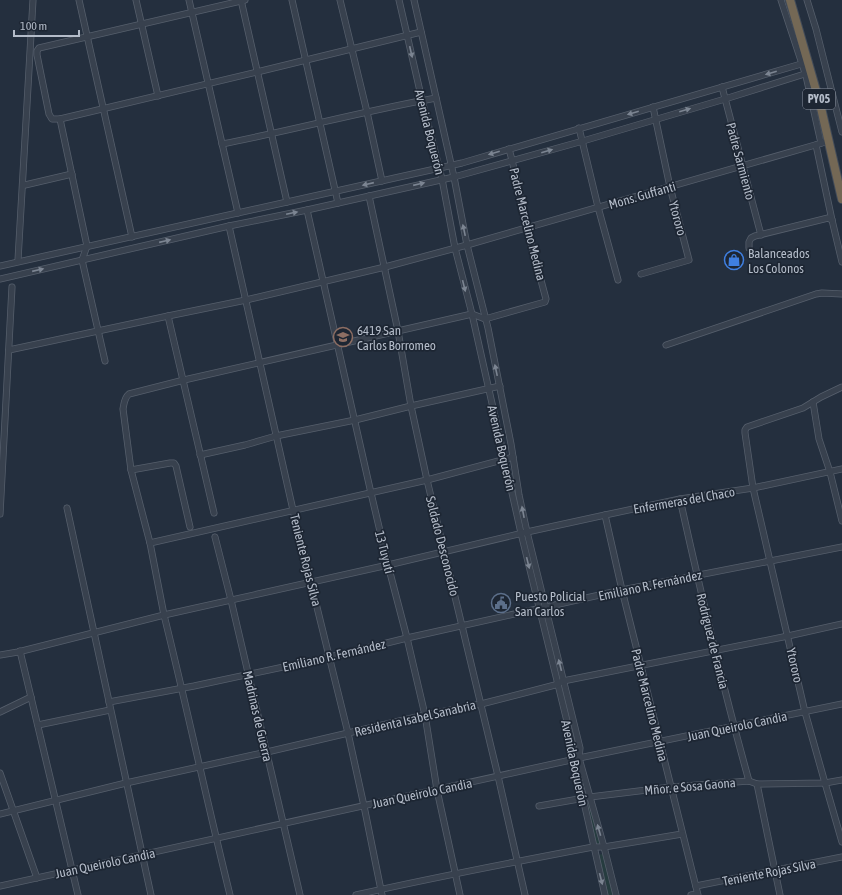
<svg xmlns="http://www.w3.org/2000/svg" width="842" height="895" font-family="'Asap Condensed',sans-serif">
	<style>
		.green { fill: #263c3f }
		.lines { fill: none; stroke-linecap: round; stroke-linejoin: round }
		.minor-casing { stroke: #565f6c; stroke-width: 7 }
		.highway-casing { stroke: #434c59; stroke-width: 10 }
		.minor { stroke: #38414e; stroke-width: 5.5 }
		.highway { stroke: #746855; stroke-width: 8 }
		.oneway { fill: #7c8592 }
		.labels { text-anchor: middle; stroke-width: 3.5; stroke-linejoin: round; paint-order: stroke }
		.shield { fill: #1d2633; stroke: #878f9c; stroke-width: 1 }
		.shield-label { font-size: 12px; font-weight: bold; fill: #b4bcc9 }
		.street-label { font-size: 13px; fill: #b4bcc9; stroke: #1d2633 }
		.poi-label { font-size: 13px; fill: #b4bcc9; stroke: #1d2633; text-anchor: start }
	</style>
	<rect width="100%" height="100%" fill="#242f3e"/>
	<g class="green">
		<path d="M588,799L600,843L599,844L596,843L587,800Z"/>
		<path d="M602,854L604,856L613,895H608L599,857V855Z"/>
	</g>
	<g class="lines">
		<defs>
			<g id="minor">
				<path d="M79,0L132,237"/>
				<path d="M136,0L158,96"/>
				<path d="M189,0L238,213"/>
				<path d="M241,0L287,202"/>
				<path d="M245,0L39,48L37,51V55L49,114L52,119H60L257,72L421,32"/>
				<path d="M292,0L338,203"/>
				<path d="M340,0L367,112L382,181"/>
				<path d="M399,0L422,100L442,179L455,248L472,314L521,533L574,750L572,760L583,798L605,895"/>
				<path d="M414,0L454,177L467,245L488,328L511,444L519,495L527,532L580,748L579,758L604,847L616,895"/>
				<path d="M781,0L806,76L821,143"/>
				<path d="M807,0L816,29L842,132"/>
				<path d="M722,87L761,235"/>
				<path d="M60,119L87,246L82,260L105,361"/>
				<path d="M579,128L598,207L618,280"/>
				<path d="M222,144C294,130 364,111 436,98"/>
				<path d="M816,145L832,220L842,262"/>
				<path d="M25,185L72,174"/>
				<path d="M369,196L398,331L411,406L427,480L498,776L525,895"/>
				<path d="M307,210L371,493L388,565L407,638L425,715L437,790L460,895"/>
				<path d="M229,226L293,510L348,733L364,806L382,895"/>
				<path d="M749,248V242L751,238L755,236L828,218L832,220"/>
				<path d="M18,260L33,0"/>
				<path d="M0,266L462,163L808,62"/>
				<path d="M641,274L689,260L670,187L653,107"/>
				<path d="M0,279L229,226L307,210L454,177L583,141L725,99L811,72"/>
				<path d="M168,316L214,513"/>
				<path d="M666,345L816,294L822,293L842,294"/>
				<path d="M9,350L168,316L246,300L385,267L467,245L829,141"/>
				<path d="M842,387L821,397L803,408L747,427L745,430V433L753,488L805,712L825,783L842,842"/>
				<path d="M813,402L819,439L830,472L842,521"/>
				<path d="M200,455L245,445L276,436L355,420L411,406L500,386"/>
				<path d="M131,470L170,463H174L176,466L190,527"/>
				<path d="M680,499C701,594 723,688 749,781"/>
				<path d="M67,508L151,895"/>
				<path d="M0,514L12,287"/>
				<path d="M605,515L622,590L698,895"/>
				<path d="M215,537L231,600L300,895"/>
				<path d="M150,543L427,480L513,457"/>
				<path d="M20,651L78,895"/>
				<path d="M0,655L18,652L164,615L150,543L131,470L123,409C124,404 124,398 129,394L184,380L472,314L485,319L545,302L546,299L527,228L512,160L509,149"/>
				<path d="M109,702L194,686L330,657L407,638L622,590L842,547"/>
				<path d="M0,712L31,697"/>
				<path d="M38,725L110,710"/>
				<path d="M0,773L37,878"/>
				<path d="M757,784L780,895"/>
				<path d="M539,806L590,797L671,787L749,781L757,784L825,783L842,780"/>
				<path d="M0,814L126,783L267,752L425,715L481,704L555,685L563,681L788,636L842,624"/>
				<path d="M0,886L580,758H579L842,704"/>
				<path d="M696,886L842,857"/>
				<path d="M230,895C207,802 187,708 164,615L388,565L527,532L605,515L680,499L753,488L842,469"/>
				<path d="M356,895C435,877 514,862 593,847H604L682,834"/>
				<path d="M691,895L697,894"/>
			</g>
			<path id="highway" d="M790,0L821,108L842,199"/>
		</defs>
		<use href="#minor" class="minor-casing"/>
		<use href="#highway" class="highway-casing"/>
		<use href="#minor" class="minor"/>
		<use href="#highway" class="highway"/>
	</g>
	<defs><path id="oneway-solid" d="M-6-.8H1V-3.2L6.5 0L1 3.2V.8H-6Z"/></defs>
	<g class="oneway">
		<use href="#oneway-solid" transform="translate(411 52) rotate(77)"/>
		<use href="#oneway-solid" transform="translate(771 73) rotate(164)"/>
		<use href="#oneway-solid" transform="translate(685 110) rotate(-16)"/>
		<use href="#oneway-solid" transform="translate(633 113) rotate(164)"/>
		<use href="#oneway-solid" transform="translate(547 151) rotate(-16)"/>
		<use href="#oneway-solid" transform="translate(494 153) rotate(164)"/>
		<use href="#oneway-solid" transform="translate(368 184) rotate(167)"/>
		<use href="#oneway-solid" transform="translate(419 184) rotate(-13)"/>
		<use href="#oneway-solid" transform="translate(292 213) rotate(-12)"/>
		<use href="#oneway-solid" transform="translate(464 230) rotate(-102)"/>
		<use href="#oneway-solid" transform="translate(165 241) rotate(-13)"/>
		<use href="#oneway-solid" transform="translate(38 270) rotate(-13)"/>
		<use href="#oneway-solid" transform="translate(464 286) rotate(76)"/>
		<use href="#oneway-solid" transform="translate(496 370) rotate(-102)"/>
		<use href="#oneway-solid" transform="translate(523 512) rotate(-101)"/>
		<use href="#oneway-solid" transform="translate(528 563) rotate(76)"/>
		<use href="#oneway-solid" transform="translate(560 665) rotate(-104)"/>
		<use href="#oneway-solid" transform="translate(599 830) rotate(-106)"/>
		<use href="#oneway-solid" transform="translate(601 879) rotate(76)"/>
	</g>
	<defs>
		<symbol id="shop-ring" viewBox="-11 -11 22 22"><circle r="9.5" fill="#1d2633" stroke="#3f7fe0" stroke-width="1.5"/><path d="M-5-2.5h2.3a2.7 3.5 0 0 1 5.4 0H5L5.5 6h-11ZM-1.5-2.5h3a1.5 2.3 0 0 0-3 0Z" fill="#3f7fe0"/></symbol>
		<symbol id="school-ring" viewBox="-11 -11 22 22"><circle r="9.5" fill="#1d2633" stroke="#8d6e63" stroke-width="1.5"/><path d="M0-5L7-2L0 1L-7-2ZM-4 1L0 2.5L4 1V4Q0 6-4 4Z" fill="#8d6e63"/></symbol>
		<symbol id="civic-ring" viewBox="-11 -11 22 22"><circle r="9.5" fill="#1d2633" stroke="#5c6f8a" stroke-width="1.5"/><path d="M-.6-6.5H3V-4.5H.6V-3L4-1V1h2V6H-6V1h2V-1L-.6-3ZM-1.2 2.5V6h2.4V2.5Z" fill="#5c6f8a"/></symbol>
	</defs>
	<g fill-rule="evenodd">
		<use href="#shop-ring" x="723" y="249" width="22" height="22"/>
		<use href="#school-ring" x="332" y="326" width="22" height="22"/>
		<use href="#civic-ring" x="490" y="592" width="22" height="22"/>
	</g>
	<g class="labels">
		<rect class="shield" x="803" y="89" width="32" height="20" rx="3"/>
		<g class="shield-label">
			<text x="819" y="103">PY05</text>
		</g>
		<g class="street-label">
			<text transform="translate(430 132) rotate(76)" y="5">Avenida Boquerón</text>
			<text transform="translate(741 161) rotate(75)" y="5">Padre Sarmiento</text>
			<text transform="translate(642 195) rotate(-16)" y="5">Mons. Guffanti</text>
			<text transform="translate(678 218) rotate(75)" y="5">Ytororo</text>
			<text transform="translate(528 224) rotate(76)" y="5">Padre Marcelino Medina</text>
			<text transform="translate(502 448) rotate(77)" y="5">Avenida Boquerón</text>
			<text transform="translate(684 500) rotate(-10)" y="5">Enfermeras del Chaco</text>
			<text transform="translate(443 546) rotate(76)" y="5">Soldado Desconocido</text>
			<text transform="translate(385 552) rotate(76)" y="5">13 Tuyutí</text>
			<text transform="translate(306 560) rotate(76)" y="5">Teniente Rojas Silva</text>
			<text transform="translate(650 585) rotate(-12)" y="5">Emiliano R. Fernández</text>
			<text transform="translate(713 641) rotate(76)" y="5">Rodríguez de Francia</text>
			<text transform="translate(334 655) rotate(-13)" y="5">Emiliano R. Fernández</text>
			<text transform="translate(795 665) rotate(77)" y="5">Ytororo</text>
			<text transform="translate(650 705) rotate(76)" y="5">Padre Marcelino Medina</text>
			<text transform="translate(258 716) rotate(77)" y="5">Madrinas de Guerra</text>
			<text transform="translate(415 718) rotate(-13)" y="5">Residenta Isabel Sanabria</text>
			<text transform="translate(737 726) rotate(-12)" y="5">Juan Queirolo Candia</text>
			<text transform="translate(575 763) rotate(78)" y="5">Avenida Boquerón</text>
			<text transform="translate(690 786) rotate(-5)" y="5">Mñor. e Sosa Gaona</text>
			<text transform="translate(422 793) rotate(-12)" y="5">Juan Queirolo Candia</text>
			<text transform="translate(105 863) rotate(-12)" y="5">Juan Queirolo Candia</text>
			<text transform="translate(769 872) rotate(-11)" y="5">Teniente Rojas Silva</text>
		</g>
		<g class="poi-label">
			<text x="748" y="258">Balanceados<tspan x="748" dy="15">Los Colonos</tspan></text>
			<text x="357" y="335">6419 San<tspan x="357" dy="15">Carlos Borromeo</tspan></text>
			<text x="515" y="601">Puesto Policial<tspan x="515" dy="15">San Carlos</tspan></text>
		</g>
	</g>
	<path d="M14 30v6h65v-6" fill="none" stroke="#b4bcc9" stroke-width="2"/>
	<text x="20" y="30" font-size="12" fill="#b4bcc9" stroke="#1d2633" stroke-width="3" paint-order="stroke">100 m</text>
</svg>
